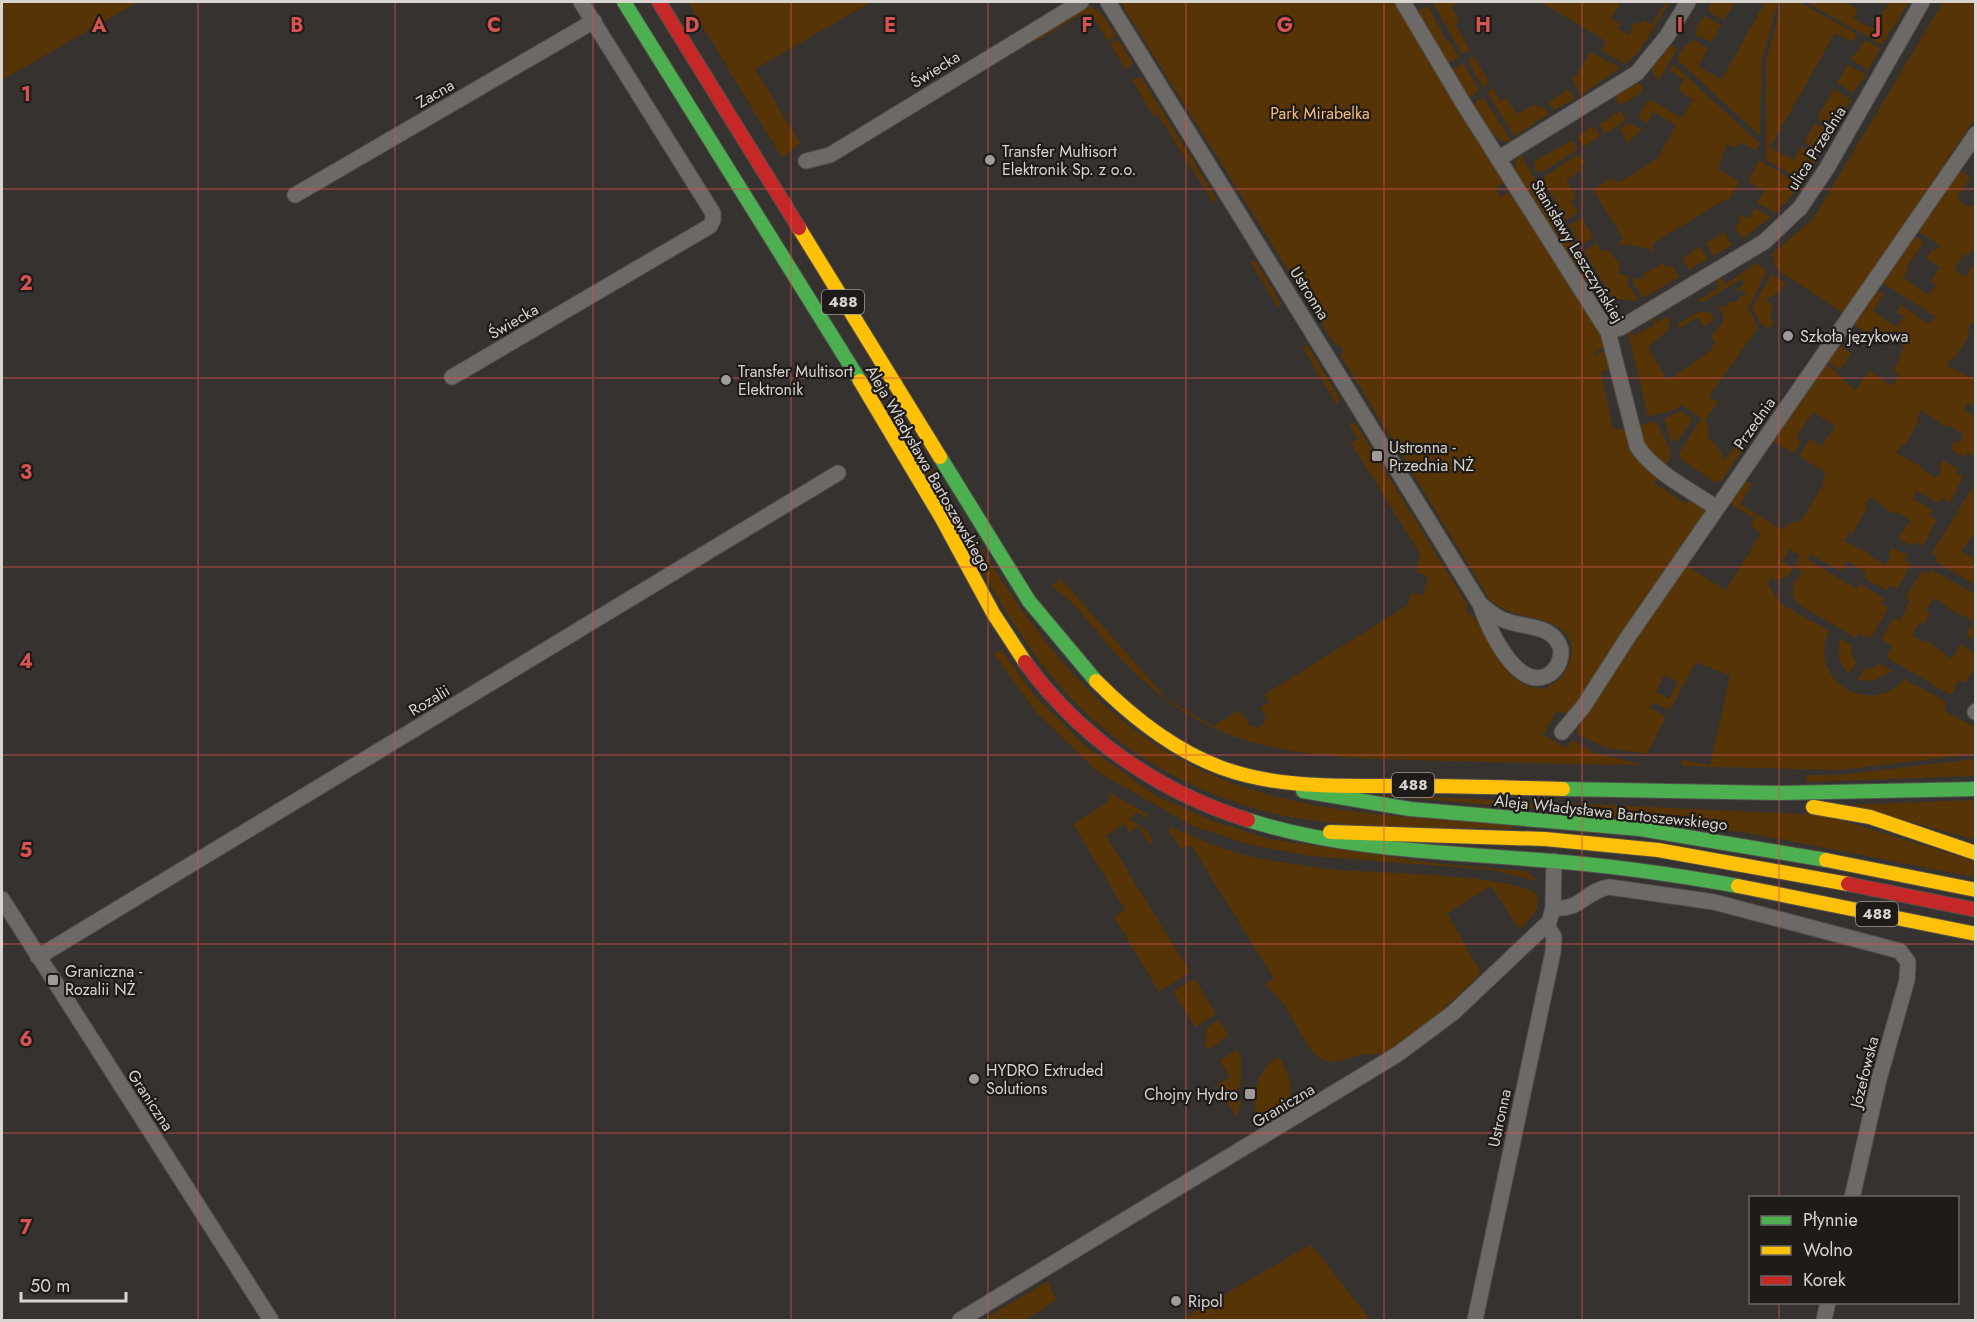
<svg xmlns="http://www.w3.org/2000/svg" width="1977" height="1322" font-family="Jost,sans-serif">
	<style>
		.green { fill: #563406; fill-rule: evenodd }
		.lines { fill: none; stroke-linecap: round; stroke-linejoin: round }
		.street-casing { stroke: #524f4c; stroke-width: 17 }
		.fast-casing { stroke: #524f4c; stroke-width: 16 }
		.slow-casing { stroke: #524f4c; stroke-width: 16 }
		.jam-casing { stroke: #524f4c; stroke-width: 16 }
		.street { stroke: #6c6966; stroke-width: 15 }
		.fast { stroke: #4caf50; stroke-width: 14 }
		.slow { stroke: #ffc107; stroke-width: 14 }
		.jam { stroke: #c62828; stroke-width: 14 }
		.grid { fill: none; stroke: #d65352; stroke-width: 1.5; stroke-opacity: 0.55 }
		.poi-dot { fill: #9f9b98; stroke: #1e1b18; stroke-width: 2 }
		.labels { text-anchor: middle; stroke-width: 4.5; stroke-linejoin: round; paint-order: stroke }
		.shield { fill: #1e1b18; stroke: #a09c99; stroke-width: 1.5 }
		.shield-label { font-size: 15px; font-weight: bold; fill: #d8d4d0 }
		.street-label { font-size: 16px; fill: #d8d4d0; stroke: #1e1b18 }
		.park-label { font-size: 16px; fill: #fbbb7b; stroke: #1e1b18 }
		.poi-label { font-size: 16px; fill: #d8d4d0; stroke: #1e1b18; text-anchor: start }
		.grid-label { font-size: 20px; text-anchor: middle; font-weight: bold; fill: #d65352; stroke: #1e1b18; stroke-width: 4.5; stroke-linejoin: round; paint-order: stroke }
	</style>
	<rect width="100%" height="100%" fill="#36322f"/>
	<g class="green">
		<path d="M2,2H138L2,80Z"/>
		<path d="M688,2H871L755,69L800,143L782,158Z"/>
		<path d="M1120,2H1396L1501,173L1499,174L1504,183L1495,188L1500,197L1509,192L1515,201L1517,199L1603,340L1606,346L1594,353L1595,356L1606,350L1611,369L1601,372L1613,430L1625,428L1660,474L1654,483L1686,504L1692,497L1705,507L1707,512L1677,558L1674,557L1675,561L1578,706L1567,713L1556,712L1543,735L1566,748L1572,740L1595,753L1644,765C1579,764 1514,763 1449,761C1360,758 1264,762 1186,713C1157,695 1129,669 1107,644C1089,623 1075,601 1051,586L1061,579L1167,699L1213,726L1239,710L1244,718L1246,717L1249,725L1258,728L1262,726L1266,718L1260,708L1269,702L1264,695L1408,605L1411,593L1423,595L1428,576L1416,572L1420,554L1351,443L1358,439L1349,425L1355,422L1468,606L1465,609L1469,615L1472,613C1490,642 1508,695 1549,688L1548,686C1562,680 1566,673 1570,659C1581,622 1533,619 1510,612C1503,609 1496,604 1490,600L1340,354L1344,352L1340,345L1336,346Z"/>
		<path d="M1435,2H1461L1451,7L1460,22L1455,25L1470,50L1462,54L1433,3Z"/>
		<path d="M1540,2H1621L1611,19L1621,24L1618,29L1628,35L1635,22L1641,24L1643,20L1652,24L1666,2H1670L1637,54L1625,64L1601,50L1606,42L1600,37Z"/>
		<path d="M1711,2H1735L1724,20L1709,12Z"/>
		<path d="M1765,2H1778L1762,59L1760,136L1677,59L1684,46L1694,40L1708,49L1698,66L1722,79Z"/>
		<path d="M1782,2H1799L1857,34L1852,42L1835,33L1770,147L1793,160L1801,146L1817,158L1803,181L1766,160V62Z"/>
		<path d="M1806,2H1845L1858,9L1853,18L1873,29L1889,2L1908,3L1882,45Z"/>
		<path d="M1943,2H1975V118L1844,314L1776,269L1772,254L1813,219Z"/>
		<path d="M1086,4L1103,15L1116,36L1108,41L1093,17L1081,14L1035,42L1033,39Z"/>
		<path d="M1428,6L1446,41H1449L1459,57L1448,63L1417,12Z"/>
		<path d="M1705,16L1721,25L1712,42L1695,35L1698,24Z"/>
		<path d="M1118,40L1133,63L1126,70L1110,44Z"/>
		<path d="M1865,40L1880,48L1868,70L1851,59Z"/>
		<path d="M1668,44L1677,49L1658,81L1652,71L1653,65Z"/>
		<path d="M1591,52L1620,68L1581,95L1572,78L1576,76Z"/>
		<path d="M1473,56L1490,83L1483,87L1469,63V58Z"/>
		<path d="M1463,63L1479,90L1469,99L1450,71Z"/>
		<path d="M1673,64L1760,144L1755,150L1739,142L1736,148L1727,144L1718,169L1739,181L1728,202L1726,199L1652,244L1655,251L1653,252L1651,249L1625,244L1622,246L1619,242L1623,239L1593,189L1611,179L1620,182L1658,158L1676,125L1653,112L1646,124L1638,116L1648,101H1653L1682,118L1693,100L1678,90L1684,79L1670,71Z"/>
		<path d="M1847,65L1866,74L1853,93L1837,83Z"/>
		<path d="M1141,77L1217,199L1214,203L1157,114L1153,116L1132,79Z"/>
		<path d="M1638,83L1644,86L1640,94L1620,105L1614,96L1631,84Z"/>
		<path d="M1493,88L1500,101L1507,98L1516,114L1536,104L1538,108L1543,106L1549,114L1514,136L1487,92Z"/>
		<path d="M1569,89L1575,99L1553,110L1549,102Z"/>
		<path d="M1834,89L1851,100L1833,128L1817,118Z"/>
		<path d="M1483,97L1512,142C1492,142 1483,121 1472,106Z"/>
		<path d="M1621,111L1626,120L1605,134L1599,124Z"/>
		<path d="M1629,123L1642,130L1627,143L1620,128Z"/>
		<path d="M1815,123L1831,132L1822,150L1818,151L1804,142Z"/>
		<path d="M1594,126L1600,136L1583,147L1577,137Z"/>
		<path d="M1572,140L1578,149L1542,172L1535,171L1534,161Z"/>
		<path d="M1578,154L1586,163L1580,167L1582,170L1566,180L1576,197L1571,201L1578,212L1566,220L1542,178Z"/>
		<path d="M1520,155L1577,248L1566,255L1516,172V162Z"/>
		<path d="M1759,160L1801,185L1776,213L1757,203L1764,191L1748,182Z"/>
		<path d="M1956,167L1970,177L1958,196L1960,202L1970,207L1975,203V245L1969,256L1964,254L1954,270L1966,277L1975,261V323L1972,322L1967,331L1970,333L1955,358L1952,357L1947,366L1974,379L1975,407L1968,403L1964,410L1975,417V457L1967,453L1965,457L1950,449L1954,442L1958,443L1963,434L1948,425L1946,427L1921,410L1916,419L1919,421L1904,446L1901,444L1896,453L1922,467V469L1937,478L1942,469L1939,467L1943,460L1958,469L1955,473L1963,476L1950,503L1942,498L1938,503L1916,491L1912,499L1933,510L1930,516L1936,520L1923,546L1916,542L1913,546L1898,538L1911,521L1896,512L1894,514L1870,497L1864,506L1867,508L1853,533L1849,532L1844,541L1871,554L1870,556L1885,565L1891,556L1888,554L1892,548L1907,555L1905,561L1911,564L1897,589L1890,585L1887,590L1864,578L1866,572L1847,561L1841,571L1810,554L1808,560L1857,589L1860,584L1884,598L1882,604L1888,608L1871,638L1858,633L1856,638L1801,606L1793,597V585L1802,572L1794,567L1800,556L1790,549L1782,561L1793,568L1789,576L1777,580L1771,577L1768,584L1781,604L1829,631C1806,681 1871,718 1904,679L1945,701V711L1974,727L1975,724V754L1839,770L1681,766L1682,760L1710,765L1730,676L1696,662L1670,710L1653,702L1650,708L1666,717L1647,754L1607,748L1577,734L1576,731L1621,657L1686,566L1726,590L1761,533L1751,526L1755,519L1730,503L1746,480L1752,484L1740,504L1782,530L1786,525L1801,520L1824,483L1822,481L1826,473L1799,456L1810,439L1822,446L1835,426L1813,412L1796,438L1801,442L1794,453L1770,440L1823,362C1837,371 1843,382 1856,390L1869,371L1892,386L1899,375L1894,371L1904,346L1886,336L1876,326L1869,335L1851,323L1874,289L1884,294L1873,311L1897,327L1904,317L1897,312L1901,305L1929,324L1936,317L1880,281L1911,233L1924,242L1906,268L1908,270L1903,278L1929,295L1936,285L1931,281L1940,267L1926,258L1932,249L1936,251L1940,245L1914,229ZM1664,675L1678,682L1669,699L1656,692Z"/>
		<path d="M1755,208L1771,217L1742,239L1735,226L1741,222L1736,214L1749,218Z"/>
		<path d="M1582,218L1593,238L1580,245L1569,225Z"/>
		<path d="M1724,232L1732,245L1713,256L1706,243Z"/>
		<path d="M1597,243L1602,252L1608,249L1620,265L1618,274L1628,276L1627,284L1639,301L1614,299L1584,251Z"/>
		<path d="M1700,247L1708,259L1689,270L1682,258Z"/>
		<path d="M1579,251L1614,303L1619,316L1607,318L1568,259Z"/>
		<path d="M1256,261L1282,305L1278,307L1250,262Z"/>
		<path d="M1663,263L1666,268L1672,265L1679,277L1643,298L1633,283L1634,277L1643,279L1645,271L1648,272Z"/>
		<path d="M1757,263L1767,272C1758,284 1756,296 1748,308L1758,328L1709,396L1718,402L1705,421L1708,424L1709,440L1717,445L1725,460L1738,442L1745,446L1721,481L1715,482L1679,458L1680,452L1701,418L1682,405L1669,412L1648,416L1627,330L1629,329L1633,336L1654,325L1649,316L1652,315L1657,323L1667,317L1671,322L1668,324L1670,328L1648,347L1665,377L1670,379L1710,351L1715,343L1710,336C1722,326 1728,319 1718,305L1727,307L1728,303L1738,301L1740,296L1745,297L1746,292L1736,290L1744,284L1741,279L1703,302L1697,301L1719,287L1714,278L1719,275L1725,284Z"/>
		<path d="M1771,275L1786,283L1780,291L1767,299L1773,308L1770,317L1774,322L1769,329L1760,323L1752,307Z"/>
		<path d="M1700,311L1711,313L1714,320L1704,327L1698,317L1679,328L1677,324Z"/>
		<path d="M1836,343L1851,353L1840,370L1825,360Z"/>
		<path d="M1308,346L1340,399L1337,405L1302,347Z"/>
		<path d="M1680,411L1693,419L1677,441H1671L1664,419Z"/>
		<path d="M1656,421L1670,450L1671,457L1665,466L1646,450L1636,426Z"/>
		<path d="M932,469C1026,621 1098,755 1286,799C1359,817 1437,818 1512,825V829C1445,827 1375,829 1308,820C1203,804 1105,748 1041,663C997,604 964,536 928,471Z"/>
		<path d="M1975,483V532L1961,551L1975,559V585L1935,561L1937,556L1932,553Z"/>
		<path d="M1932,570L1975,594V640L1966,635L1974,621L1947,608L1948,606L1934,598L1926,611L1930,614L1924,624L1920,622L1912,635L1925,643L1927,641L1952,659L1960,645L1956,642L1975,653V667L1965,683L1959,680L1951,695L1886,657L1892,646L1881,639L1894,618L1900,621L1910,601L1905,598L1922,571L1929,574Z"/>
		<path d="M1840,639L1852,645L1851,653L1856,663L1849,674C1839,664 1837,653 1840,639Z"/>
		<path d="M1001,650L1035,696L1088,748L1158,797L1216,822L1269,839L1443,864L1526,871L1538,881L1492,870L1311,856L1247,844L1193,826L1098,772L1036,712L994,654Z"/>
		<path d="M1880,664L1892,671L1873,681L1858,680L1864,668L1871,669Z"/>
		<path d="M1975,759V776L1806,782V775H1838Z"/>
		<path d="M1108,792L1147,814L1148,819L1136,812L1131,820L1144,828L1154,842L1149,844L1138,827L1129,832L1124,824L1106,836L1190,972L1159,992L1114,917L1125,910L1073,824L1109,801Z"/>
		<path d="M1368,794L1824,815L1975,861V877L1748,833L1593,814Z"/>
		<path d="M1975,800V840L1851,805Z"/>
		<path d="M1171,827C1199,839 1227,852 1257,858C1284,863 1312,867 1339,870C1376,873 1517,875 1538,895L1537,909L1520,930L1491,886L1447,913L1481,973C1456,996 1418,1038 1388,1052C1380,1055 1369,1053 1360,1055C1339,1061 1328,1069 1310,1049L1283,1003L1265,984L1274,979L1191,845L1181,849L1168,830Z"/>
		<path d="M1195,979L1216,1014L1195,1027L1173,991Z"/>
		<path d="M1219,1020L1229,1036L1207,1050L1205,1045L1207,1027Z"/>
		<path d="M1237,1050L1241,1055V1087H1237V1100H1241L1237,1118L1217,1085L1230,1077L1220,1060Z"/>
		<path d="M1279,1057C1292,1079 1297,1097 1278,1116L1261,1119C1245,1103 1260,1064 1279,1057Z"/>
		<path d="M1311,1244L1369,1318L1364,1320H1181Z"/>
		<path d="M1048,1281L1056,1300L1025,1320H983Z"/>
	</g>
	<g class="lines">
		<defs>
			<g id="street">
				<path d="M1108,2L1480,604C1488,627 1515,689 1546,676C1557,671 1561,661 1561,650C1554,623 1525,629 1504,620C1495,617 1487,610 1480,604"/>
				<path d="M1403,2L1463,103L1608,332L1637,446C1655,473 1690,490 1717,508"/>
				<path d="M1498,159L1637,73L1667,36L1688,2"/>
				<path d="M806,161L830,155L1081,2"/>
				<path d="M295,195L594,21"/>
				<path d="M1608,332L1620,328L1764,242L1800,208L1827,168L1922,2"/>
				<path d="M452,377L710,226L713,220V213L581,2"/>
				<path d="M1975,712L1976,711"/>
				<path d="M1562,732L1583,707L1628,637L1976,134"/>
				<path d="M2,899L271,1320"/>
				<path d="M1553,908C1581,911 1585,891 1609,887L1714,902L1900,951L1908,962L1907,980L1879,1079L1852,1198"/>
				<path d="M38,957L838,473"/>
				<path d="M960,1320L1398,1054L1453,1013L1549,922L1553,908L1554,861"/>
				<path d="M1475,1320L1553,952L1554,937L1547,925"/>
				<path d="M1824,1320L1828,1302"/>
			</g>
			<g id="fast">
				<path d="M624,2L860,381"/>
				<path d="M940,457L1029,601L1096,681"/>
				<path d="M1563,789L1779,793L1976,789"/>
				<path d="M1303,791L1410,809L1640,829L1826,860"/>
				<path d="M1248,820C1342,850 1442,852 1540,860C1606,865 1672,874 1738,886"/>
			</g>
			<g id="slow">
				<path d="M799,228L940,457"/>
				<path d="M860,381L941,517L993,613L1025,662"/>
				<path d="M1096,681C1132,717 1173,750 1222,768C1285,791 1356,785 1421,786C1468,786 1516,788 1563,789"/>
				<path d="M1813,807L1870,817L1976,853"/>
				<path d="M1330,832L1545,839L1658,850L1848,884"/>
				<path d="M1826,860L1976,890"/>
				<path d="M1738,886L1976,934"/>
			</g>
			<g id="jam">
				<path d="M659,2L799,228"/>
				<path d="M1025,662C1080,738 1159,792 1248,820"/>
				<path d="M1848,884L1976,910"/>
			</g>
		</defs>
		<use href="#street" class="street-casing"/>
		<use href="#fast" class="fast-casing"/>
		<use href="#slow" class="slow-casing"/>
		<use href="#jam" class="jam-casing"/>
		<use href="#street" class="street"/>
		<use href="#fast" class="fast"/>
		<use href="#slow" class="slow"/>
		<use href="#jam" class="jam"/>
	</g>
	<path class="grid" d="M198,2V1320M395,2V1320M593,2V1320M791,2V1320M988,2V1320M1186,2V1320M1384,2V1320M1582,2V1320M1779,2V1198M2,189H1976M2,378H1976M2,567H1976M2,755H1976M2,944H1976M2,1133H1976M1779,1302V1320"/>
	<g class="poi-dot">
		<circle cx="990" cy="160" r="6"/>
		<circle cx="1788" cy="336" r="6"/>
		<circle cx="726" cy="380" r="6"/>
		<rect x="1371" y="450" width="12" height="12" rx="3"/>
		<rect x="47" y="974" width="12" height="12" rx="3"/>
		<circle cx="974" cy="1079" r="6"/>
		<rect x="1244" y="1088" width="12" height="12" rx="3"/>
		<circle cx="1176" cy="1301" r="6"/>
	</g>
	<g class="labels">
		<g class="shield">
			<rect x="822" y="290" width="42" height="24" rx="4.5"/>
			<rect x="1392" y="773" width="42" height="24" rx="4.5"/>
			<rect x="1856" y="902" width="42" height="24" rx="4.5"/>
		</g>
		<g class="shield-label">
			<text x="843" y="307">488</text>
			<text x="1413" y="790">488</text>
			<text x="1877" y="919">488</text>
		</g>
		<g class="street-label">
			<text transform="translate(935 69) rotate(-32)" y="6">Świecka</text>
			<text transform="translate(435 93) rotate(-30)" y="6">Zacna</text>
			<text transform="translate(1816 148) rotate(-58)" y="6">ulica Przednia</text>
			<text transform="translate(1578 251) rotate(59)" y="6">Stanisławy Leszczyńskiej</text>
			<text transform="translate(1310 293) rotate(58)" y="6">Ustronna</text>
			<text transform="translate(513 321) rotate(-30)" y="6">Świecka</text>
			<text transform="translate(1754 423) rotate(-55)" y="6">Przednia</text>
			<text transform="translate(929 468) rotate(60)" y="6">Aleja Władysława Bartoszewskiego</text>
			<text transform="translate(429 700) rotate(-31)" y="6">Rozalii</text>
			<text transform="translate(1611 812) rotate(6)" y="6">Aleja Władysława Bartoszewskiego</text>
			<text transform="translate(1864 1072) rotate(-76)" y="6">Józefowska</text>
			<text transform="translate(151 1100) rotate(57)" y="6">Graniczna</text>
			<text transform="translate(1283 1105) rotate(-31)" y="6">Graniczna</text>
			<text transform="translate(1499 1118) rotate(-78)" y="6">Ustronna</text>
		</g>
		<g class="park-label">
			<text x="1320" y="119">Park Mirabelka</text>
		</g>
		<g class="poi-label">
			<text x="1002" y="157">Transfer Multisort<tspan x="1002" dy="18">Elektronik Sp. z o.o.</tspan></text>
			<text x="1800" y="342">Szkoła językowa</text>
			<text x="738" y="377">Transfer Multisort<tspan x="738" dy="18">Elektronik</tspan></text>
			<text x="1389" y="453">Ustronna -<tspan x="1389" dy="18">Przednia NŻ</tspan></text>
			<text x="65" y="977">Graniczna -<tspan x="65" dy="18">Rozalii NŻ</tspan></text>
			<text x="986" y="1076">HYDRO Extruded<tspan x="986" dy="18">Solutions</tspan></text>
			<text x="1238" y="1100" text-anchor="end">Chojny Hydro</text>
			<text x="1188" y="1307">Ripol</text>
		</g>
	</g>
	<g class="grid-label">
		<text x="99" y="32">A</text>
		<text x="297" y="32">B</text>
		<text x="494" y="32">C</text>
		<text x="692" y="32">D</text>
		<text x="890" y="32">E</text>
		<text x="1087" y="32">F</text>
		<text x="1285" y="32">G</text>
		<text x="1483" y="32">H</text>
		<text x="1680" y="32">I</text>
		<text x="1878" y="32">J</text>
		<text x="26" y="101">1</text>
		<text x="26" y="290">2</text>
		<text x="26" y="479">3</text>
		<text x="26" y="668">4</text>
		<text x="26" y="857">5</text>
		<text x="26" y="1046">6</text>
		<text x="26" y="1234">7</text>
	</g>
	<rect width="1977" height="1322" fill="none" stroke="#d8d4d0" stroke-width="6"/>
	<rect x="1749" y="1196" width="210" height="108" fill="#1e1b18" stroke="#686562" stroke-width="1.5"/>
	<rect x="1761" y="1216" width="30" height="9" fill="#4caf50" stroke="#686562" stroke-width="1.5"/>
	<text x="1803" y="1226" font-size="18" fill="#d8d4d0">Płynnie</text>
	<rect x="1761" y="1246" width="30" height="9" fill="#ffc107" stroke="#686562" stroke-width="1.5"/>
	<text x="1803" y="1256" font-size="18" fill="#d8d4d0">Wolno</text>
	<rect x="1761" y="1276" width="30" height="9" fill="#c62828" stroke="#686562" stroke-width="1.5"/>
	<text x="1803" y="1286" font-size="18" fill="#d8d4d0">Korek</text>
	<path d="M21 1292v9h105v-9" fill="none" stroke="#d8d4d0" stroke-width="3"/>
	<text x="30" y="1292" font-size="18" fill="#d8d4d0" stroke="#1e1b18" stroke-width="4.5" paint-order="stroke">50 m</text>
</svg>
